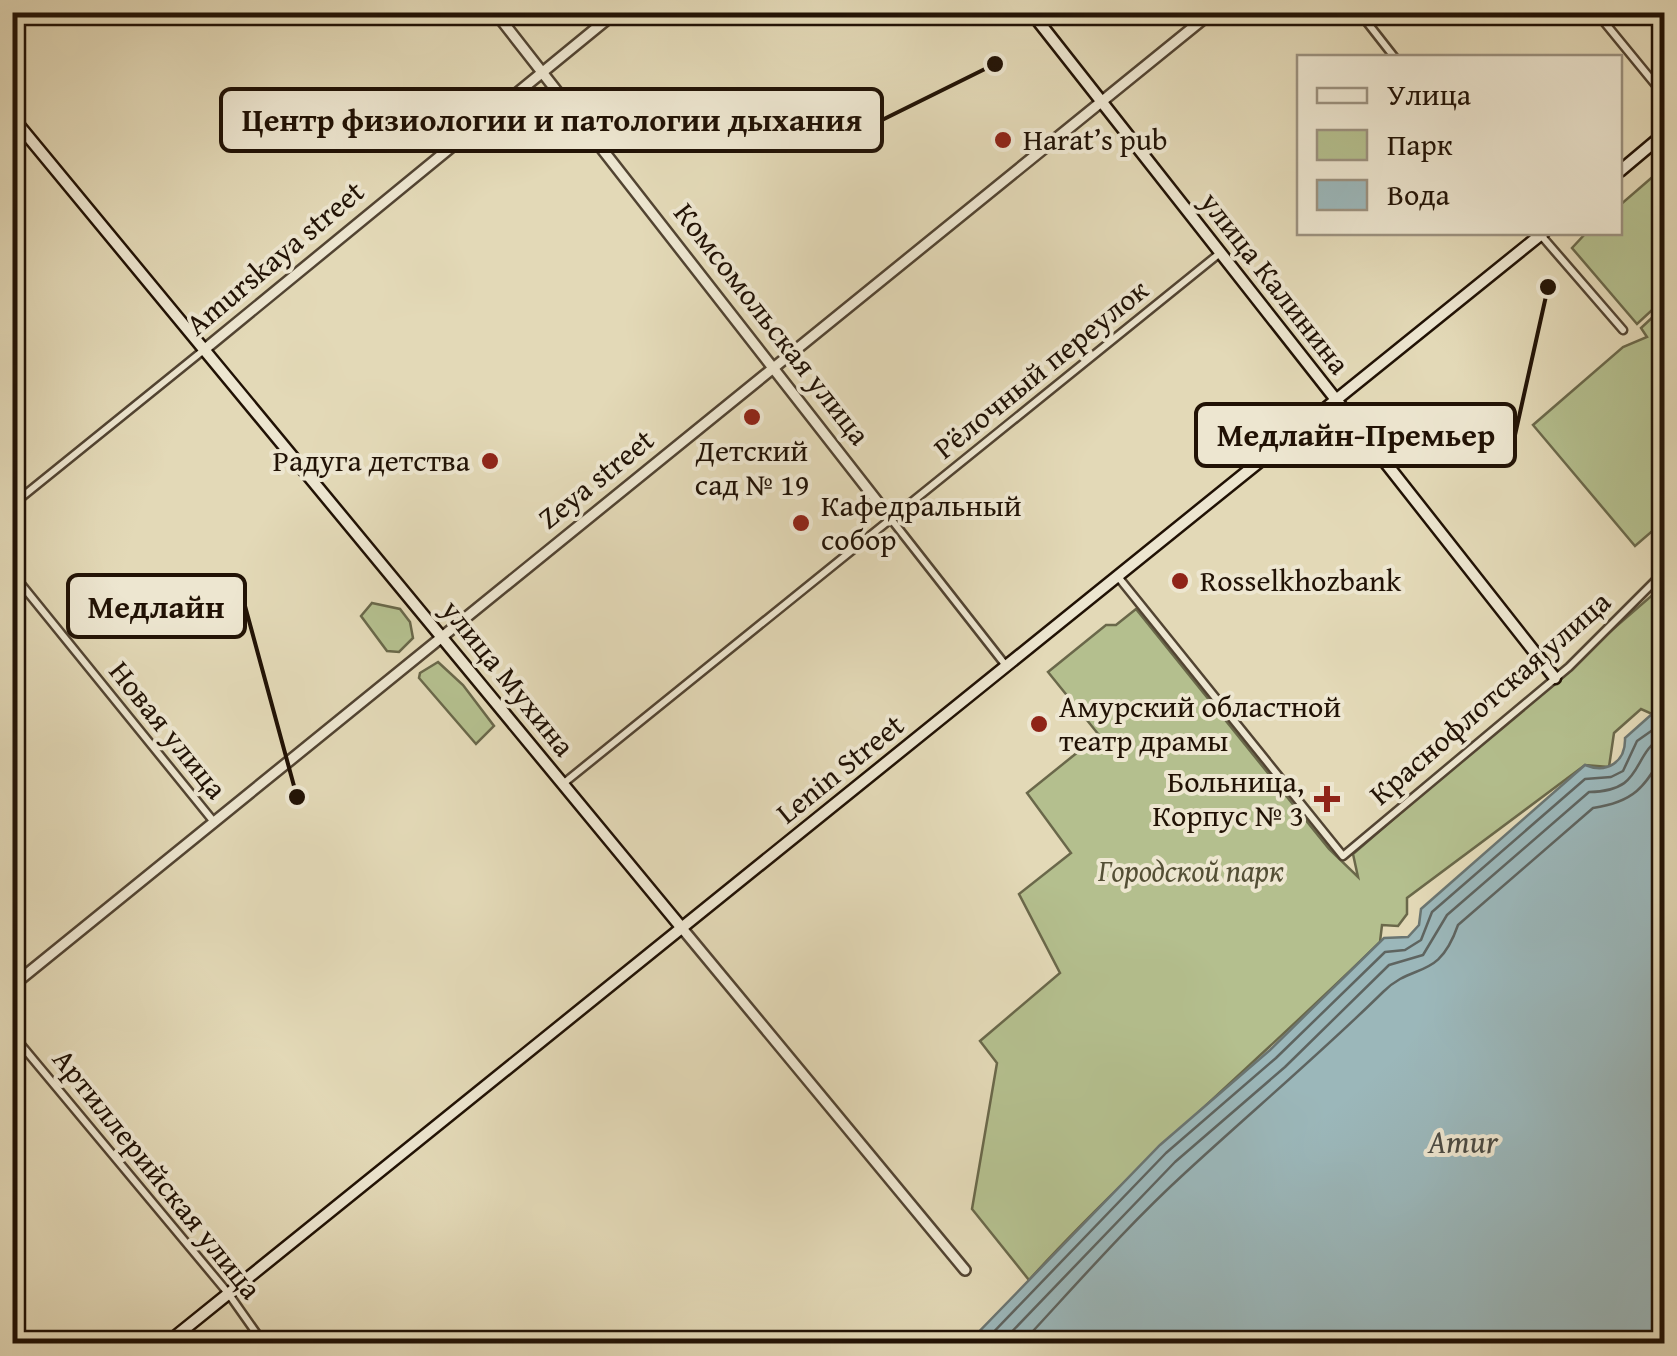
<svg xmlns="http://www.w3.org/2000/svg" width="1677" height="1356" font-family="'Gentium Book Plus',serif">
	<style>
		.green { fill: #b4bf8e; stroke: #6a684a; stroke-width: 2.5 }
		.water { fill: #9bb7ba; stroke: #6a7572; stroke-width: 2.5 }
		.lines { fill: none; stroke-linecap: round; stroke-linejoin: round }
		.shore { stroke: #5e6460; stroke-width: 2.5 }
		.minor-casing { stroke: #524432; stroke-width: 11 }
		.tertiary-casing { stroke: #524432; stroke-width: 14 }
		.secondary-casing { stroke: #211205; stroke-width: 15 }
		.minor { stroke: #ede6d0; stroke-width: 6 }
		.tertiary { stroke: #ede6d0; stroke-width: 9 }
		.secondary { stroke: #ede6d0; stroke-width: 10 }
		.poi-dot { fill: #8f2418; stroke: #ede6d0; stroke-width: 4 }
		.labels { text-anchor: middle; stroke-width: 8; stroke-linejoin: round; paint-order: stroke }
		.poi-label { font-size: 30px; fill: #211205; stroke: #ede6d0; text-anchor: start }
		.street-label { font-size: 30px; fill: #211205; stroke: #ede6d0 }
		.park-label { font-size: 30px; font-style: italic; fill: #544f35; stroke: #ede6d0 }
		.water-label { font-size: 32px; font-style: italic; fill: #4c4c44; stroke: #ede6d0 }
		.leader { fill: none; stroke: #211205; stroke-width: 4 }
		.callout-dot { fill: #211205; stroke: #ede6d0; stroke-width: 4 }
		.callout { fill: #ede6d0; stroke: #211205; stroke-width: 4 }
		.callout-label { font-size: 32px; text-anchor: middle; font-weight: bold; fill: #211205 }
	</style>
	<rect width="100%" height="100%" fill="#e3d9b7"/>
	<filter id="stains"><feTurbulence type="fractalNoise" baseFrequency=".002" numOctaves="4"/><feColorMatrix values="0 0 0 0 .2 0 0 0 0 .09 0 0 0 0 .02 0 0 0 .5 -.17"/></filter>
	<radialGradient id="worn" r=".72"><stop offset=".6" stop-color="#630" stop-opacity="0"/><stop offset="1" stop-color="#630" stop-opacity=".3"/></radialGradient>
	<g class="green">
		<path d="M1664,167V299L1637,324L1572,248L1586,233L1620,232V205Z"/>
		<path d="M1656,314L1664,322V521L1635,546L1533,425L1623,347L1647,337L1641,328Z"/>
		<path d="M1664,585V712L1652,714L1641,709L1614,733L1609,767L1585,765L1407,898V914L1398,926L1382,925L1380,942C1264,1056 1139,1160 1029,1280L972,1209L997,1063L980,1041L1060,973L1019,894L1071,853L1027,793L1099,735L1048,672L1106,625H1116L1136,609L1329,849L1358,877L1353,854Z"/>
		<path d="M372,603L400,609L410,622L413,638L399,652L387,651L361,616Z"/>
		<path d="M438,662L463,685L494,726L476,744L419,678L420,673Z"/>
	</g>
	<path class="water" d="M1664,712V1343H968L1160,1145L1270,1050L1384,938L1408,937L1419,925L1421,909L1585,765C1607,774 1626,762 1625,738L1652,714Z"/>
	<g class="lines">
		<g class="shore">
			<path d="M982,1344L1166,1153L1276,1058L1385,952L1405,950L1421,940L1432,912L1585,779L1611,777L1623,771L1637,741L1664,722"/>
			<path d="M1000,1344L1175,1162L1285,1067L1389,965L1423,955L1447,915L1589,792C1646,791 1629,757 1664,735"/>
			<path d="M1021,1344C1075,1286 1127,1226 1185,1173C1251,1112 1319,1055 1383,992C1414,961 1438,982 1458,925L1593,808C1634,802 1645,787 1664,753"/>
		</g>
		<defs>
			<g id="minor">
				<path d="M1359,12L1395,58"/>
				<path d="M1596,12L1664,95"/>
				<path d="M1539,233L1623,330"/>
				<path d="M12,505L205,349"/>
				<path d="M891,519L1007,667"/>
				<path d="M12,573L214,822"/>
				<path d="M1119,578L1343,856L1569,667L1664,572"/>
				<path d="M564,783L1220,253"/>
				<path d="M12,1034L228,1293L264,1344"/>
			</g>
			<g id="tertiary">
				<path d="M495,12L891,519"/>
				<path d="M205,349L616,12"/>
				<path d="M681,927L965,1270"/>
				<path d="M12,986L1212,12"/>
			</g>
			<g id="secondary">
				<path d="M1031,12L1555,678"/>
				<path d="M12,117L681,927"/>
				<path d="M1620,171L1664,134"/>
				<path d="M166,1344L1544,232"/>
			</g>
		</defs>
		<use href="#minor" class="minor-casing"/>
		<use href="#tertiary" class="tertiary-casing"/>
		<use href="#secondary" class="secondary-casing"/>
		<use href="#minor" class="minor"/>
		<use href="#tertiary" class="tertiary"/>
		<use href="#secondary" class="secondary"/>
	</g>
	<g class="poi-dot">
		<circle cx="1003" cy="140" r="10"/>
		<circle cx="752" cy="417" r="10"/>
		<circle cx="490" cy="461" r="10"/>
		<circle cx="801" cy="523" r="10"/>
		<circle cx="1180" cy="581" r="10"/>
		<circle cx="1039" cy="724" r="10"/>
		<path d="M1322 784h10v10h10v10h-10v10h-10v-10h-10v-10h10z"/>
	</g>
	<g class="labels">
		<g class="poi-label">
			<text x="1023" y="150">Harat’s pub</text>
			<text x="752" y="461" text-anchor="middle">Детский<tspan x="752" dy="34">сад № 19</tspan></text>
			<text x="470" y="471" text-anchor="end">Радуга детства</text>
			<text x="821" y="516">Кафедральный<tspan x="821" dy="34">собор</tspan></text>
			<text x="1200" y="591">Rosselkhozbank</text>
			<text x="1059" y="717">Амурский областной<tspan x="1059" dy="34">театр драмы</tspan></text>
			<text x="1304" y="792" text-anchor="end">Больница,<tspan x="1304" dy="34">Корпус № 3</tspan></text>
		</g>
		<g class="street-label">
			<text transform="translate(275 258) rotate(-40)" y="10">Amurskaya street</text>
			<text transform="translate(1275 283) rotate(52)" y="10">улица Калинина</text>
			<text transform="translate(772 324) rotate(52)" y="10">Комсомольская улица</text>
			<text transform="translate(1041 369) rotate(-39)" y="10">Рёлочный переулок</text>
			<text transform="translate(596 479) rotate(-39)" y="10">Zeya street</text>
			<text transform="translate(508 678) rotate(51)" y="10">улица Мухина</text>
			<text transform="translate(1490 698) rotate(-41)" y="10">Краснофлотская улица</text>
			<text transform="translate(168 730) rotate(51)" y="10">Новая улица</text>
			<text transform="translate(840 769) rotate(-39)" y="10">Lenin Street</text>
			<text transform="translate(157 1174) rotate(51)" y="10">Артиллерийская улица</text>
		</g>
		<g class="park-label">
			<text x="1191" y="881">Городской парк</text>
		</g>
		<g class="water-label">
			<text x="1463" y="1153">Amur</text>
		</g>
	</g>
	<path class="leader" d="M995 64L882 120M1548 287L1515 435M297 797L245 606"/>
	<g class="callout-dot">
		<circle cx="995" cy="64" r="10"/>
		<circle cx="1548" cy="287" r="10"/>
		<circle cx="297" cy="797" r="10"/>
	</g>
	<g class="callout">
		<rect x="221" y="89" width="661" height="62" rx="10"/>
		<rect x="1196" y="404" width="319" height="62" rx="10"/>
		<rect x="68" y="575" width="177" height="62" rx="10"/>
	</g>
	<g class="callout-label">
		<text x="552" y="131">Центр физиологии и патологии дыхания</text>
		<text x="1356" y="446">Медлайн-Премьер</text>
		<text x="156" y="618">Медлайн</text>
	</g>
	<rect width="1677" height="1356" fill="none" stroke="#e3d9b7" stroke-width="50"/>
	<rect x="15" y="15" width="1647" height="1326" fill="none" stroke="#211205" stroke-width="5"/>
	<rect x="25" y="25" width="1627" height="1306" fill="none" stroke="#211205" stroke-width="2.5"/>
	<rect x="1297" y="55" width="325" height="180" fill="#ede6d0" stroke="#9b917f" stroke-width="2.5"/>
	<rect x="1317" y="88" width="50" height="15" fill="#ede6d0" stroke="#9b917f" stroke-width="2.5"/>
	<text x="1387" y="105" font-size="30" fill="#211205">Улица</text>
	<rect x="1317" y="130" width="50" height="30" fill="#b4bf8e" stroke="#9b917f" stroke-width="2.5"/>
	<text x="1387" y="155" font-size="30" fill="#211205">Парк</text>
	<rect x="1317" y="180" width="50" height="30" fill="#9bb7ba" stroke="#9b917f" stroke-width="2.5"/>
	<text x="1387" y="205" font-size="30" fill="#211205">Вода</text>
	<rect width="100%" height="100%" filter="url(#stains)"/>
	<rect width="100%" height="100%" fill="url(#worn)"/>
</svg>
